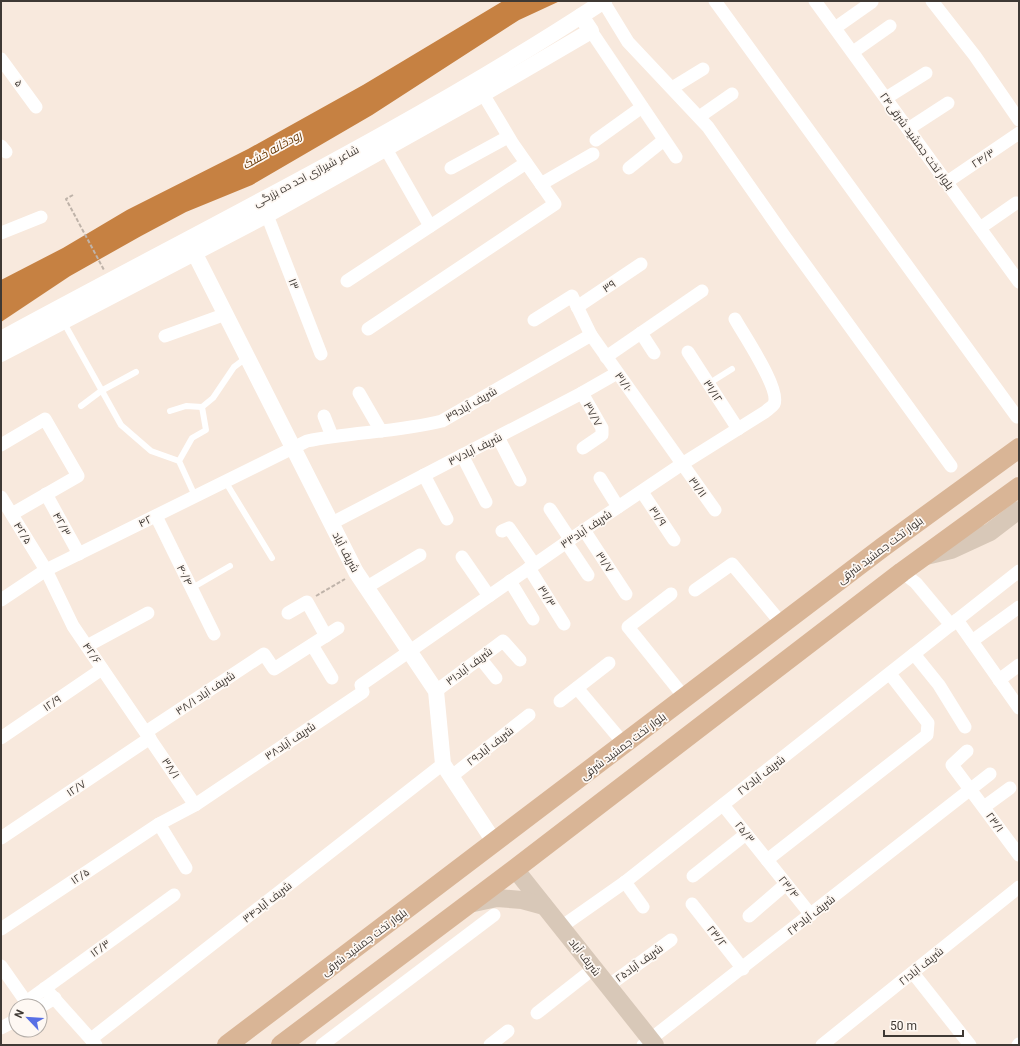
<svg xmlns="http://www.w3.org/2000/svg" width="1020" height="1046" font-family="Roboto,Cairo,sans-serif">
	<style>
		.water { fill: #c68142 }
		.lines { fill: none; stroke-linecap: round; stroke-linejoin: round }
		.path { stroke: #bfb3a9; stroke-width: 2; stroke-dasharray: 4 2; stroke-linecap: butt }
		.service { stroke: #fff; stroke-width: 6 }
		.minor { stroke: #fff; stroke-width: 13 }
		.tertiary { stroke: #fff; stroke-width: 16 }
		.secondary { stroke: #d8c8b8; stroke-width: 18 }
		.primary { stroke: #d9b596; stroke-width: 20 }
		.labels { text-anchor: middle; stroke-width: 3.5; stroke-linejoin: round; paint-order: stroke }
		.street-label { font-size: 11px; fill: #3f3934; stroke: #fef8f3 }
		.water-label { font-size: 12px; font-style: italic; fill: #6a3c0a; stroke: #fef8f3 }
	</style>
	<rect width="100%" height="100%" fill="#f8e9dd"/>
	<path class="water" d="M503,1H560L519,20L372,115L252,185L186,212L141,236L70,276L1,322V280L63,248L127,210L248,149L363,85Z"/>
	<g class="lines">
		<g class="path">
			<path d="M73,195L66,199L104,270"/>
			<path d="M316,596L345,579"/>
		</g>
		<g class="service">
			<path d="M64,323L121,425L151,451L179,461"/>
			<path d="M708,384L732,369"/>
			<path d="M81,406L101,391L136,372"/>
			<path d="M170,411L186,406L202,407"/>
			<path d="M225,481L272,558"/>
			<path d="M195,496L179,461L192,438L206,430L202,407L213,398L234,367L246,358"/>
			<path d="M192,588L230,566"/>
		</g>
		<g class="minor">
			<path d="M603,1L628,42L708,127L785,237L951,466"/>
			<path d="M715,1L1017,417"/>
			<path d="M815,1L1019,282"/>
			<path d="M932,1L975,56L1019,120"/>
			<path d="M835,28L872,2"/>
			<path d="M591,31L676,157"/>
			<path d="M853,52L890,26"/>
			<path d="M1,59L36,107"/>
			<path d="M672,88L703,69"/>
			<path d="M886,98L926,73"/>
			<path d="M699,117L732,94"/>
			<path d="M908,129L948,103"/>
			<path d="M596,140L642,107"/>
			<path d="M1,146L6,152"/>
			<path d="M386,149L430,226"/>
			<path d="M451,168L508,137"/>
			<path d="M629,168L664,140"/>
			<path d="M947,182L1019,133"/>
			<path d="M541,184L593,154"/>
			<path d="M267,215L321,354"/>
			<path d="M980,228L1016,203"/>
			<path d="M1,233L41,217"/>
			<path d="M347,281L526,163"/>
			<path d="M577,307L641,264"/>
			<path d="M534,320L572,296L591,335L715,510"/>
			<path d="M368,329L555,204L513,144L483,94"/>
			<path d="M641,333L654,353"/>
			<path d="M165,336L226,314"/>
			<path d="M688,352L738,429"/>
			<path d="M606,357L702,291"/>
			<path d="M359,393L381,431"/>
			<path d="M582,393L602,428V435L583,448"/>
			<path d="M324,416L332,436"/>
			<path d="M498,437L520,480"/>
			<path d="M1,445L45,419L78,476L12,514"/>
			<path d="M462,455L486,502"/>
			<path d="M424,475L447,519"/>
			<path d="M600,478L618,507"/>
			<path d="M642,492L674,540"/>
			<path d="M46,494L79,554"/>
			<path d="M1,497L46,570L73,626L195,805"/>
			<path d="M550,509L570,539"/>
			<path d="M156,516L214,634"/>
			<path d="M332,523L582,393L617,373"/>
			<path d="M584,530L626,594"/>
			<path d="M502,531L509,528L534,564"/>
			<path d="M566,542L588,575"/>
			<path d="M462,557L489,596"/>
			<path d="M529,568L564,624"/>
			<path d="M902,572L916,583L951,625"/>
			<path d="M510,581L533,619"/>
			<path d="M367,587L420,555"/>
			<path d="M695,590L732,564L782,624"/>
			<path d="M671,594L628,627L685,698"/>
			<path d="M1,600L46,570L307,441C352,432 398,432 442,421L591,335"/>
			<path d="M288,613L307,602L326,636"/>
			<path d="M957,620L1019,708"/>
			<path d="M972,641L1019,607"/>
			<path d="M312,645L332,678"/>
			<path d="M87,646L148,613"/>
			<path d="M914,654L939,685L965,727"/>
			<path d="M480,658L496,678"/>
			<path d="M999,680L1019,665"/>
			<path d="M577,688L625,745"/>
			<path d="M436,691L503,641L520,660"/>
			<path d="M560,701L609,663"/>
			<path d="M146,732L264,654L274,669L338,628"/>
			<path d="M1,738L102,669"/>
			<path d="M967,751L952,765L1019,855"/>
			<path d="M452,776L529,715"/>
			<path d="M723,805L811,915"/>
			<path d="M984,807L1010,788"/>
			<path d="M159,824L186,868"/>
			<path d="M1,838L150,738"/>
			<path d="M767,860L927,735L928,723L890,674"/>
			<path d="M693,876L746,834"/>
			<path d="M625,882L643,907"/>
			<path d="M692,904L743,969"/>
			<path d="M749,916L786,884"/>
			<path d="M561,927L625,882L1019,571"/>
			<path d="M1,929L159,824L195,805L363,692L361,685L584,530L682,464L765,412C767,410 772,407 774,404C781,389 743,334 735,319"/>
			<path d="M1,966L29,1006"/>
			<path d="M913,973L970,1045"/>
			<path d="M608,986L671,940"/>
			<path d="M45,988L96,1045"/>
			<path d="M26,1002L174,895"/>
			<path d="M40,1007L55,998"/>
			<path d="M537,1013L593,969"/>
			<path d="M1,1028L16,1020"/>
			<path d="M91,1039L443,764"/>
			<path d="M322,1045L494,915"/>
			<path d="M490,1045L508,1031"/>
			<path d="M643,1045L990,774"/>
			<path d="M822,1045L1019,887"/>
			<path d="M1018,1045L1019,1044"/>
		</g>
		<g class="tertiary">
			<path d="M195,254L356,572L436,691L443,764L495,843"/>
			<path d="M1,339C203,229 411,128 604,1"/>
			<path d="M1,354L267,215L483,94L591,31L581,16"/>
		</g>
		<g class="secondary">
			<path d="M926,556L951,550L990,532L1019,510"/>
			<path d="M515,869L655,1045"/>
			<path d="M469,904L497,898L522,900L544,906"/>
		</g>
		<g class="primary">
			<path d="M227,1045L883,547L1019,448"/>
			<path d="M281,1045L515,869L902,572L1019,487"/>
		</g>
	</g>
	<g class="labels">
		<g class="street-label">
			<text transform="translate(19 83) rotate(54)" y="4">۵</text>
			<text transform="translate(917 141) rotate(54)" y="4">بلوار تخت جمشید شرقی۲۴</text>
			<text transform="translate(983 158) rotate(-34)" y="4">۲۴/۳</text>
			<text transform="translate(306 176) rotate(-28)" y="4">شاعر شیرازی احد ده بزرگی</text>
			<text transform="translate(294 284) rotate(69)" y="4">۱۳</text>
			<text transform="translate(609 286) rotate(-34)" y="4">۳۹</text>
			<text transform="translate(624 382) rotate(55)" y="4">۳۱/۱۰</text>
			<text transform="translate(713 391) rotate(57)" y="4">۳۱/۱۲</text>
			<text transform="translate(471 404) rotate(-30)" y="4">شریف آباد۳۹</text>
			<text transform="translate(593 414) rotate(61)" y="4">۳۷/۷</text>
			<text transform="translate(475 449) rotate(-27)" y="4">شریف آباد۳۷</text>
			<text transform="translate(698 487) rotate(54)" y="4">۳۱/۱۱</text>
			<text transform="translate(658 516) rotate(56)" y="4">۳۱/۹</text>
			<text transform="translate(145 521) rotate(-26)" y="4">۴۲</text>
			<text transform="translate(62 524) rotate(61)" y="4">۴۲/۳</text>
			<text transform="translate(586 529) rotate(-34)" y="4">شریف آباد۳۳</text>
			<text transform="translate(23 533) rotate(58)" y="4">۴۲/۵</text>
			<text transform="translate(880 550) rotate(-37)" y="4">بلوار تخت جمشید شرقی</text>
			<text transform="translate(346 552) rotate(62)" y="4">شریف آباد</text>
			<text transform="translate(605 562) rotate(56)" y="4">۳۱/۷</text>
			<text transform="translate(185 575) rotate(64)" y="4">۴۰/۴</text>
			<text transform="translate(547 596) rotate(58)" y="4">۳۱/۳</text>
			<text transform="translate(92 653) rotate(56)" y="4">۴۲/۶</text>
			<text transform="translate(469 666) rotate(-37)" y="4">شریف آباد۳۱</text>
			<text transform="translate(205 693) rotate(-34)" y="4">۳۸/۱ شریف آباد</text>
			<text transform="translate(52 703) rotate(-34)" y="4">۱۲/۹</text>
			<text transform="translate(290 741) rotate(-34)" y="4">شریف آباد۳۸</text>
			<text transform="translate(490 746) rotate(-38)" y="4">شریف آباد۲۹</text>
			<text transform="translate(623 746) rotate(-37)" y="4">بلوار تخت جمشید شرقی</text>
			<text transform="translate(171 768) rotate(56)" y="4">۳۸/۱</text>
			<text transform="translate(761 775) rotate(-38)" y="4">شریف آباد۲۷</text>
			<text transform="translate(76 788) rotate(-34)" y="4">۱۲/۷</text>
			<text transform="translate(995 822) rotate(54)" y="4">۲۳/۱</text>
			<text transform="translate(745 832) rotate(51)" y="4">۲۵/۳</text>
			<text transform="translate(80 876) rotate(-34)" y="4">۱۲/۵</text>
			<text transform="translate(789 887) rotate(51)" y="4">۲۳/۴</text>
			<text transform="translate(267 902) rotate(-38)" y="4">شریف آباد۳۴</text>
			<text transform="translate(811 915) rotate(-38)" y="4">شریف آباد۲۳</text>
			<text transform="translate(717 936) rotate(52)" y="4">۲۳/۲</text>
			<text transform="translate(364 942) rotate(-37)" y="4">بلوار تخت جمشید شرقی</text>
			<text transform="translate(100 948) rotate(-36)" y="4">۱۲/۳</text>
			<text transform="translate(585 957) rotate(52)" y="4">شریف آباد</text>
			<text transform="translate(639 963) rotate(-36)" y="4">شریف آباد۲۵</text>
			<text transform="translate(921 966) rotate(-39)" y="4">شریف آباد۲۱</text>
		</g>
		<g class="water-label">
			<text transform="translate(272 150) rotate(-29)" y="4">رودخانه خشک</text>
		</g>
	</g>
	<rect width="1020" height="1046" fill="none" stroke="#3f3934" stroke-width="4"/>
	<g transform="translate(28 1018) rotate(295)"><circle r="19" fill="#fef8f3" stroke="#b2aca7"/>
	<path d="M0-3L7 15L0 10L-7 15Z" fill="#586fe5"/>
	<text y="-6" font-size="11" font-weight="bold" text-anchor="middle" fill="#3f3934">N</text>
	</g>
	<path d="M884 1030v6h79v-6" fill="none" stroke="#3f3934" stroke-width="2"/>
	<text x="890" y="1030" font-size="12" fill="#3f3934" stroke="#fef8f3" stroke-width="3" paint-order="stroke">50 m</text>
</svg>
